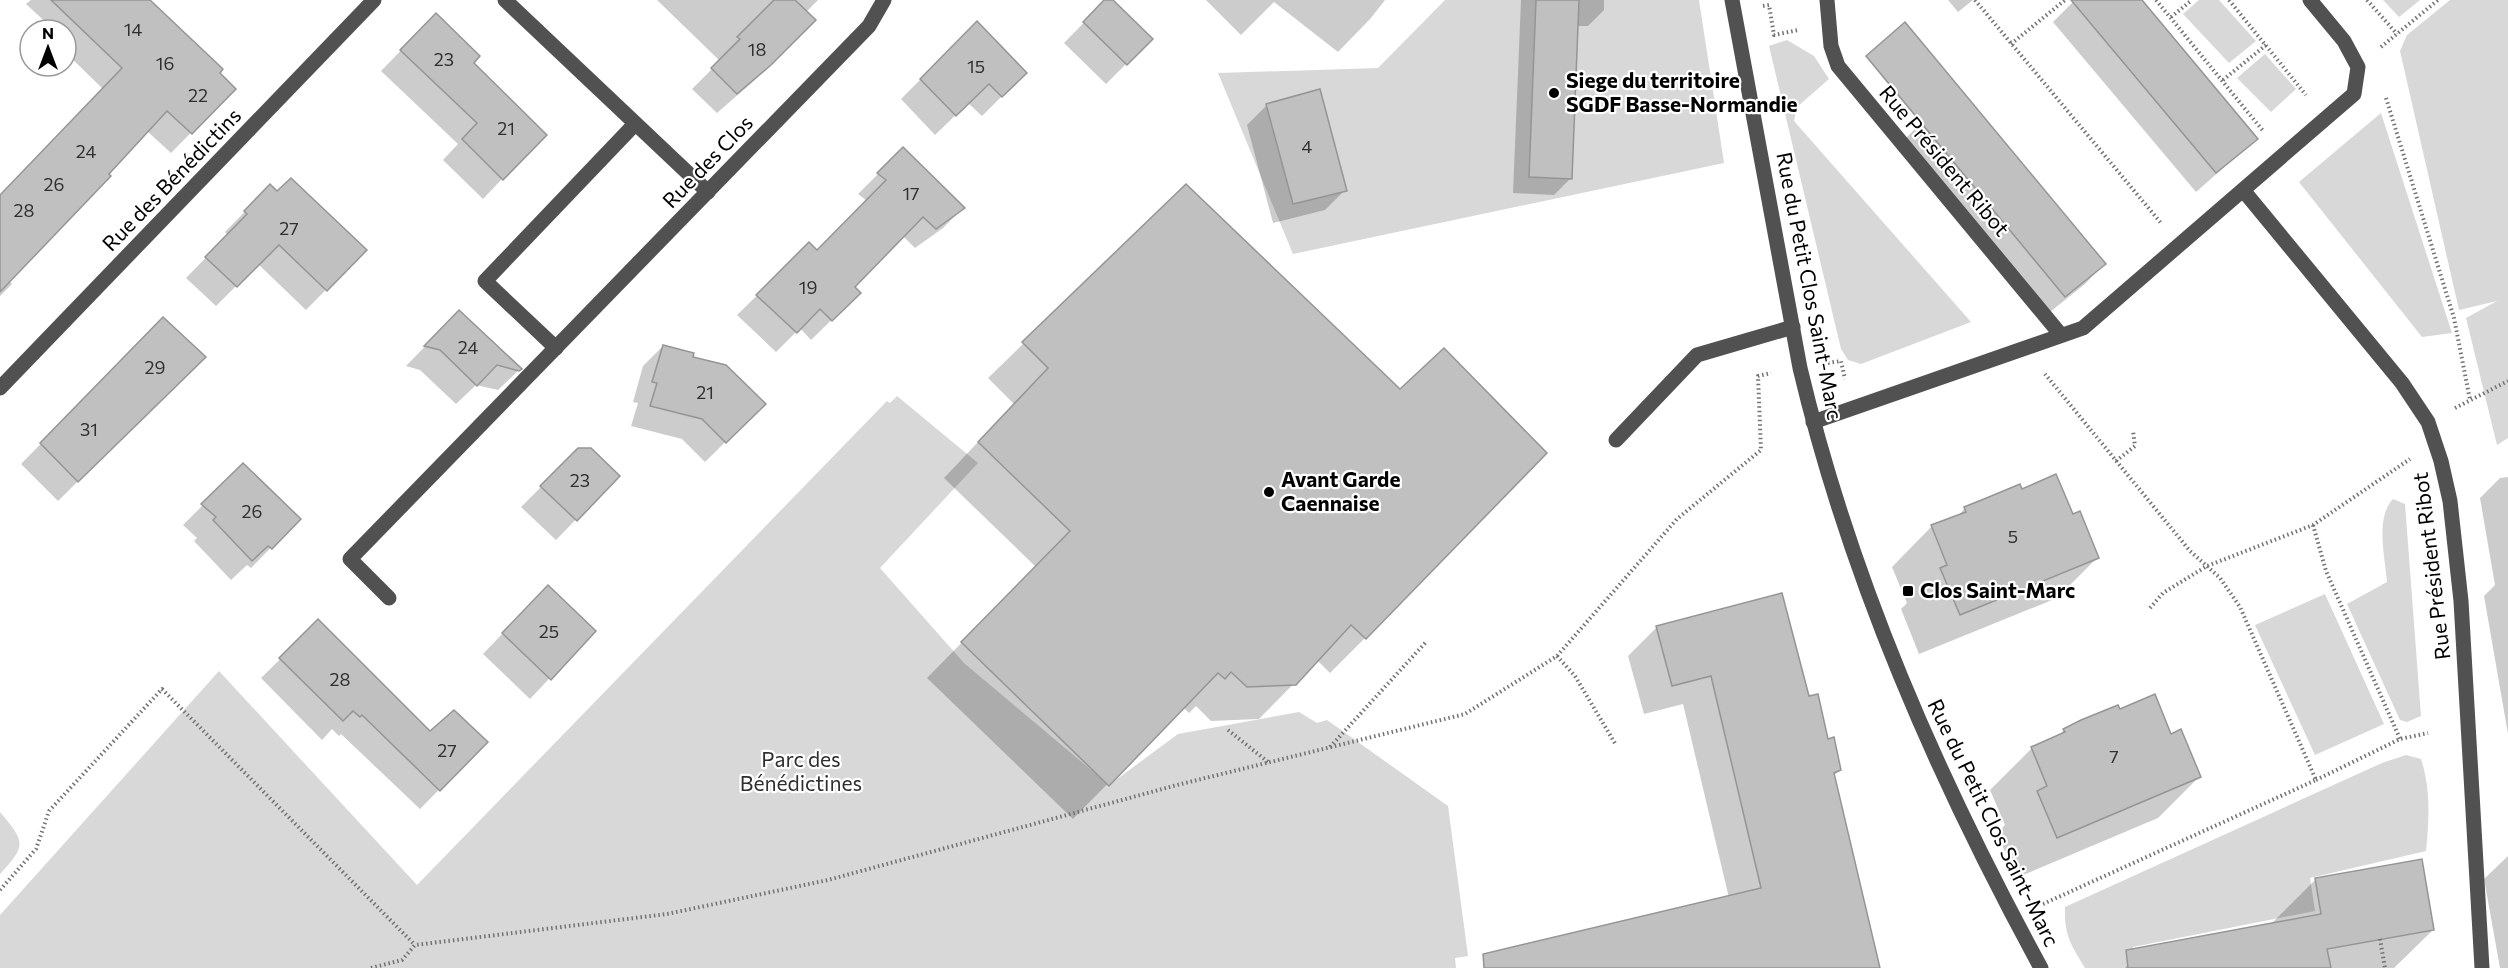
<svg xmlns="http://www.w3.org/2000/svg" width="2508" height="968" font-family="Commissioner,sans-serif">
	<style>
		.green { fill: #d8d8d8 }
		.shadow { fill: #0003 }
		.building { fill: #c0c0c0; stroke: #959595; stroke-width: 1.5 }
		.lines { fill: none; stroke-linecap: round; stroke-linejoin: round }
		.path { stroke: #737373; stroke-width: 4; stroke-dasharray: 1.5 3; stroke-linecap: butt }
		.minor { stroke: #515151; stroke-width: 15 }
		.poi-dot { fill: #000; stroke: #fff; stroke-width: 2 }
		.labels { text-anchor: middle; stroke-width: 4.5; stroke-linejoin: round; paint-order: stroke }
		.number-label { font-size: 18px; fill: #303030 }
		.poi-label { font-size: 21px; font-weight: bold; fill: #000; stroke: #fff; text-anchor: start }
		.street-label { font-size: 21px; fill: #000; stroke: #fff }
		.park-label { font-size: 21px; fill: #2f2f2f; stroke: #fff }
	</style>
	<rect width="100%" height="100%" fill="#fff"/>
	<g class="green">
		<path d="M1445,0H1699L1724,163L1293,254L1218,73L1378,68Z"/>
		<path d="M2199,0H2219L2256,41L2229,63L2183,14Z"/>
		<path d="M2383,0H2420L2399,17Z"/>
		<path d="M2450,0H2508V438L2497,445L2466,318L2497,301L2459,310L2400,51L2407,35Z"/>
		<path d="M1787,40L1814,56L1829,79L1797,107L1794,121L1971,322L1861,364L1848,360L1841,349L1769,46Z"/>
		<path d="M2265,54L2296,89L2271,112L2237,78Z"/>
		<path d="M2381,113L2452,333L2422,337L2299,182Z"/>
		<path d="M897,396L978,463L880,568L964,663L1109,785L1178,734L1299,712L1317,723L1327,720L1448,806L1468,956L1455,958L1456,968H0V915L219,671L417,885L887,401L890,403Z"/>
		<path d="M2393,499L2405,504L2421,716L2407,722L2400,720L2347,604L2387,582C2385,557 2375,518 2393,499Z"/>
		<path d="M2325,594L2384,724L2315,755L2255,625Z"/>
		<path d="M2406,755L2421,759C2431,790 2429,819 2426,851L2310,878L2315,911L2133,947L2135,968H2085C2071,945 2064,935 2065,907L2382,763Z"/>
		<path d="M0,812C25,842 27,845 0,874Z"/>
	</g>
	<g class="shadow">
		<path d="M31,0H148L234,89L171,153L147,131L9,281L12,284L0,296V196L103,89L66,53V30H50L52,28L26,4Z"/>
		<path d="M657,0H818L806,12L814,20L749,85L717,113L692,89L720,61Z"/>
		<path d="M1106,0H1111L1151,39L1106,84L1064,43Z"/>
		<path d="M1206,0H1385L1371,18L1338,52L1274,2L1241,35Z"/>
		<path d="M1521,0H1604V10L1588,26H1576L1570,179L1554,195L1513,193Z"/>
		<path d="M1948,0H1973L1958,12Z"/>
		<path d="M2075,0H2140L2256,139L2196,192L2053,22Z"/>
		<path d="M977,23L1025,73L982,116L968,103L935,135L901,99Z"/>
		<path d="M416,35L472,63L502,179L483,199L443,160L458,144L381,71Z"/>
		<path d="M1961,91L2104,264L2085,284L2045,316L1901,143L1921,123Z"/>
		<path d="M1267,105L1345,190L1325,210L1273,223L1247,125Z"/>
		<path d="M903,149L963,208L943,228L915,248L903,236L853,287L859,293L811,340L800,328L776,352L737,315L809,244L817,252L867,201L858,194Z"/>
		<path d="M270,186L365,250L306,310L258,264L216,306L186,278L228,235L225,232Z"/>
		<path d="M1186,186L1365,638L1330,673L1317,660L1259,719L1211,721L1196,706L1189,713L1183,707L1073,819L927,678L1036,567L944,478L1014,404L988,378Z"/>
		<path d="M163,319L204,357L58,501L21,464Z"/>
		<path d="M439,332L520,369L498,390L476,385L456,404L420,370L406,366Z"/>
		<path d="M663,346L691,358L764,404L705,462L682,439L631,426L638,403L633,402L643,366Z"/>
		<path d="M579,449L618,476L556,540L521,507Z"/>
		<path d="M243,465L299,519L251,568L247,565L231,580L194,541L197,538L183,525Z"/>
		<path d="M2508,477V734L2484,596L2495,585L2480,498L2500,478Z"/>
		<path d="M1965,508L2072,516L2097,558L2057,598L1919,654L1901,609L1907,603L1892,567L1932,526L1957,517Z"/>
		<path d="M528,607L594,631L530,699L483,654Z"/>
		<path d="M318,622L430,733L486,742L420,809L341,734L339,736L332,729L322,740L261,678Z"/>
		<path d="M1657,627L1808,698L1840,770L1833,776L1879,968H1494L1729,898L1683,704L1644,714L1628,656Z"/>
		<path d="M2119,711L2170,736L2199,777L2158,818L2016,878L1997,833L2005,825L1990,790L2031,749L2056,738L2064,730L2082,722Z"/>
		<path d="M2508,856V968H2500L2484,879Z"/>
		<path d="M2315,880L2433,930L2394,968H2125L2145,948L2272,923Z"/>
	</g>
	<g class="building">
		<path d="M51,0H150L223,69L220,73L236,89L192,134L167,111L109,174L111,176L0,292V195L122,68Z"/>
		<path d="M774,0H795L816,20L771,65L737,94L711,68L740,39L737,37Z"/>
		<path d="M1104,0H1113L1153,39L1127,65L1083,22Z"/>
		<path d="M1536,0H1579L1572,179L1529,177Z"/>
		<path d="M2071,0H2142L2258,139L2216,173Z"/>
		<path d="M436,13L480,56L474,63L547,135L503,180L462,139L477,123L400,50Z"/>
		<path d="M977,21L1027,73L1002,97L989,84L956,116L920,79Z"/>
		<path d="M1905,22L2106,264L2065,297L1866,56Z"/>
		<path d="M1320,89L1347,191L1293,204L1266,104Z"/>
		<path d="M903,147L965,208L936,229L923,217L855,287L861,293L832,321L820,309L797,333L756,295L809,242L817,250L886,180L877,173Z"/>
		<path d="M291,178L367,250L327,291L279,245L237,287L205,257L247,214L244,211L270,184L277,191Z"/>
		<path d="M1186,184L1400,389L1444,348L1547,453L1366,639L1351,625L1296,685L1247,687L1231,672L1225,679L1218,673L1109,786L961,642L1070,531L978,442L1048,368L1022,342Z"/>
		<path d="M459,310L522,369L519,371L497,365L477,386L440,350L424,346Z"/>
		<path d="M163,317L206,357L78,482L40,443Z"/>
		<path d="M663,345L694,353L693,357L726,365L766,404L726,443L702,419L650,406L657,383L652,382Z"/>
		<path d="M578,448H591L620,476L577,521L540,486Z"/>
		<path d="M243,463L301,519L272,549L268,546L252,561L213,520L216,517L201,504Z"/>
		<path d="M2056,474L2073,514L2080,511L2099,558L1960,615L1940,568L1947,565L1931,525L1966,512L1964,507L1984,499L2020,484L2022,489Z"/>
		<path d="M548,585L596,631L551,680L502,633Z"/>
		<path d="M1782,593L1809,696L1818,694L1828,739L1834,737L1841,770L1834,773L1880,968H1484L1483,954L1761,888L1711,676L1672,686L1656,626Z"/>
		<path d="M318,619L430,731L454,710L488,742L440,791L362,715L360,717L353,711L343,721L279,658Z"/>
		<path d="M2155,694L2171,734L2181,729L2201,777L2057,838L2037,791L2047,786L2031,747L2065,732L2063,729L2081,720L2118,705L2120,709Z"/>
		<path d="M2422,859L2434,930L2327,949L2331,968H2128L2126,950L2321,914L2315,878Z"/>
	</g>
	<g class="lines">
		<g class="path">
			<path d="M1975,0L2161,223"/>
			<path d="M2156,0L2264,132"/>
			<path d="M2229,0L2306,95"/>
			<path d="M2367,0L2397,34"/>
			<path d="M1763,6L1769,5L1774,35L1798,30"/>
			<path d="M2171,17L2192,0"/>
			<path d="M2011,44L2065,0"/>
			<path d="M2381,47L2438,0"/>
			<path d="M2223,80L2266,45"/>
			<path d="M2386,98L2454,318L2470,400"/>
			<path d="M1828,363L1841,361L1845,379"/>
			<path d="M2455,408L2508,381"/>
			<path d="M2116,461L2135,446L2133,431"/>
			<path d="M2313,525L2326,571L2400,739"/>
			<path d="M2150,608L2163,593L2207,566L2313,525L2410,459"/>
			<path d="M1557,656L1575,676L1616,745"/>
			<path d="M1228,730L1268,762"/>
			<path d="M1330,747L1426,642"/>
			<path d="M2316,780L2400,739L2428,733"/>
			<path d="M0,890L36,849L49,811L162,689L415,945"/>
			<path d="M2043,904L2316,780L2240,607L2220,578L2190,551L2045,374"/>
			<path d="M2380,939L2385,968"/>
			<path d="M371,968L402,960L415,945L667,914L828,880L1177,785L1465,714L1557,656L1677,519L1761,450L1758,376L1771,373"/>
		</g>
		<g class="minor">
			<path d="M505,0L708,192"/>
			<path d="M1732,0L1800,368C1850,579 1938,779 2041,968"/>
			<path d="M1827,0L1831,46L1838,66L2061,335"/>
			<path d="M2243,190L2402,383L2428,422L2441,461L2450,501L2461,601L2482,968"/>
			<path d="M556,348L485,281L634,125"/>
			<path d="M0,388L374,0"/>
			<path d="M1813,422L2083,328L2354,94L2358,67L2344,41L2310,0"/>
			<path d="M1616,440L1697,355L1793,327"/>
			<path d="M389,598L350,559L869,26L884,0"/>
		</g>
	</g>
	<g class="poi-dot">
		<circle cx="1554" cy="93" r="6"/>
		<circle cx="1269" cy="492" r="6"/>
		<rect x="1902" y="585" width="12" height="12" rx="3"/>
	</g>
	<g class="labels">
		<g class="number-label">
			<text x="133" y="36">14</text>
			<text x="757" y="56">18</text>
			<text x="444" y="66">23</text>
			<text x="165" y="70">16</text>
			<text x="976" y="73">15</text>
			<text x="198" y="102">22</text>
			<text x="506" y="135">21</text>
			<text x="1307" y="153">4</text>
			<text x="86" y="158">24</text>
			<text x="54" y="191">26</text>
			<text x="911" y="200">17</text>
			<text x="24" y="217">28</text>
			<text x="289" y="235">27</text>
			<text x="808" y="294">19</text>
			<text x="468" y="354">24</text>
			<text x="155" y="374">29</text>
			<text x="705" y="399">21</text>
			<text x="89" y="436">31</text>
			<text x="580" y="487">23</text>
			<text x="252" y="518">26</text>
			<text x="2013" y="543">5</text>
			<text x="549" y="638">25</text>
			<text x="340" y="686">28</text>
			<text x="447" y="757">27</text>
			<text x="2114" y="763">7</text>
		</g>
		<g class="poi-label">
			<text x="1566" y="88">Siege du territoire<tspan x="1566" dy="24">SGDF Basse-Normandie</tspan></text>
			<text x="1281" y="487">Avant Garde<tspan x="1281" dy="24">Caennaise</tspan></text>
			<text x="1920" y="598">Clos Saint-Marc</text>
		</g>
		<g class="street-label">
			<text transform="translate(1944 161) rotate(50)" y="7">Rue Président Ribot</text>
			<text transform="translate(708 162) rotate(-46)" y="7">Rue des Clos</text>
			<text transform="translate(172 180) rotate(-46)" y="7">Rue des Bénédictins</text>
			<text transform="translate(1809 286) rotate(79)" y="7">Rue du Petit Clos Saint-Marc</text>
			<text transform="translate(2432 566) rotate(-97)" y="7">Rue Président Ribot</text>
			<text transform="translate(1993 823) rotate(64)" y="7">Rue du Petit Clos Saint-Marc</text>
		</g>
		<g class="park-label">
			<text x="801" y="767">Parc des<tspan x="801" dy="24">Bénédictines</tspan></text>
		</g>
	</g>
	<g transform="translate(48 48)"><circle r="28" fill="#ffffff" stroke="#999999" stroke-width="1.5"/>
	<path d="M0-4.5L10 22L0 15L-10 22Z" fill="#000000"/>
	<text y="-9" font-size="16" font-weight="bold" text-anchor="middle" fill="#000000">N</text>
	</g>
</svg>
